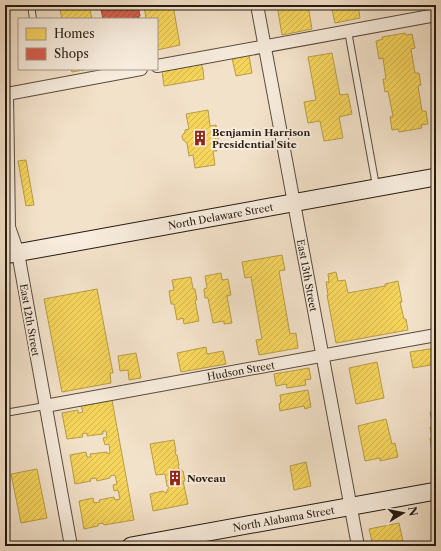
<svg xmlns="http://www.w3.org/2000/svg" width="441" height="551" font-family="'Libre Caslon Text',serif">
	<style>
		.homes { fill: url(#homes-hatch); stroke: #b89d46 }
		.shops { fill: url(#shops-hatch); stroke: #a24b3b }
		.lines { fill: none; stroke-linecap: round; stroke-linejoin: round }
		.service-casing { stroke: #5a4c3f; stroke-width: 8 }
		.minor-casing { stroke: #5a4c3f; stroke-width: 14 }
		.secondary-casing { stroke: #271a11; stroke-width: 19 }
		.service { stroke: #f7ecdd; stroke-width: 6 }
		.minor { stroke: #f7ecdd; stroke-width: 12 }
		.secondary { stroke: #f7ecdd; stroke-width: 17 }
		.labels { text-anchor: middle; stroke-width: 4; stroke-linejoin: round; paint-order: stroke }
		.poi-label { font-size: 10px; font-weight: bold; fill: #271a11; stroke: #f7ecdd; text-anchor: start }
		.street-label { font-size: 10px; fill: #271a11; stroke: #f7ecdd }
	</style>
	<defs>
		<pattern id="homes-hatch" width="6" height="6" patternUnits="userSpaceOnUse"><rect width="6" height="6" fill="#f6d55c"/><path d="M-1 1l2-2M0 6l6-6M5 7l2-2" fill="none" stroke="#d3b64f"/></pattern>
		<pattern id="shops-hatch" width="6" height="6" patternUnits="userSpaceOnUse"><rect width="6" height="6" fill="#d6604d"/><path d="M-1 1l2-2M0 6l6-6M5 7l2-2" fill="none" stroke="#ae4e3f"/></pattern>
	</defs>
	<rect width="100%" height="100%" fill="#f3e2ca"/>
	<filter id="stains"><feTurbulence type="fractalNoise" baseFrequency=".005" numOctaves="4"/><feColorMatrix values="0 0 0 0 .2 0 0 0 0 .09 0 0 0 0 .02 0 0 0 .5 -.17"/></filter>
	<radialGradient id="worn" r=".72"><stop offset=".6" stop-color="#630" stop-opacity="0"/><stop offset="1" stop-color="#630" stop-opacity=".3"/></radialGradient>
	<g class="homes">
		<path d="M59,5H89L92,19H62Z"/>
		<path d="M144,5H162L163,7L173,5L180,45L157,50V19H146Z"/>
		<path d="M277,5H308L312,29L282,35Z"/>
		<path d="M331,5H358L360,18L335,23Z"/>
		<path d="M405,33L406,35L412,34L415,48L411,49L415,73H419L421,85L418,86L422,111H426L428,124L421,125L422,128L399,132L398,129L392,130L390,117L393,116L388,91L385,92L383,79H386L383,58L379,59L376,41L383,39L382,37Z"/>
		<path d="M332,53L340,95L348,94L352,114L339,117L343,138L324,141L320,121L308,123L304,102L316,100L308,57Z"/>
		<path d="M249,55L252,73L236,76L232,58Z"/>
		<path d="M201,63L203,70L204,79L164,86L162,71Z"/>
		<path d="M71,69H89L72,72Z"/>
		<path d="M208,110L210,126L216,125L219,144L216,145L217,151H213L215,165L195,168L193,155L189,156L187,143L183,140L182,136L185,132V130L189,129L186,114Z"/>
		<path d="M26,160L34,205L26,206L18,161Z"/>
		<path d="M282,255L285,270L279,271L290,334L296,333L298,348L259,355L256,340L262,339L251,277L245,278L242,262Z"/>
		<path d="M336,272L338,281L345,280L348,293L385,286V284L398,281L402,302H400L404,319H406L408,330L336,343L327,295H328L326,282H329L328,274Z"/>
		<path d="M221,273L222,280L228,279L231,295L227,296L232,323L224,324V321L213,323L208,298H205L204,289L207,288L205,276Z"/>
		<path d="M191,277L193,289H195L197,300H195L199,321L184,324L183,318L177,320L174,304H171L169,291L174,290L172,280Z"/>
		<path d="M97,289L113,373H110L111,383L62,392L44,299Z"/>
		<path d="M206,347L207,354L223,351L226,364L181,372L177,353Z"/>
		<path d="M436,348V364L413,368L410,352Z"/>
		<path d="M136,353L141,378L129,380L128,370L120,371L118,356Z"/>
		<path d="M377,362L384,398L356,404L349,368Z"/>
		<path d="M309,368L311,379L305,380L306,385L287,388L286,384L276,386L274,374Z"/>
		<path d="M308,390L311,407L305,409L304,406L280,411L279,404L281,402L280,395Z"/>
		<path d="M112,400L134,520L104,525L103,523L98,524V526L84,529L79,501L93,498L94,503L100,502L99,500L114,497L115,500L120,499L118,490L114,491L113,485L117,484L115,475L110,476V478L97,481L96,478L90,479L91,481L75,484L70,455L86,452L87,457H91L90,454L107,452V454L110,453L109,444L105,445L103,438L107,437L106,431H103V434L87,436V433L82,434L83,437L67,439L62,413L78,410V413L83,412L81,406Z"/>
		<path d="M436,411V451L432,452L430,438L434,437L433,433H431L430,427H433L430,412Z"/>
		<path d="M386,419L392,444L395,443L398,457L380,461V458L365,461L358,426Z"/>
		<path d="M174,440L176,451H175L176,455H177L179,465L178,466L179,470L181,469V471H183L185,481H183L188,504L153,511L150,494L163,491L166,493L169,487L167,486L165,474L156,475L150,444Z"/>
		<path d="M306,462L311,486L294,490L290,466Z"/>
		<path d="M37,469L47,518L21,523L11,474Z"/>
		<path d="M399,523L404,546H373L369,529Z"/>
		<path d="M332,541L333,546H307Z"/>
	</g>
	<path class="shops" d="M100,5H138L140,16L132,18L139,17V19H140H103Z"/>
	<g class="lines">
		<defs>
			<g id="service">
				<path d="M31,5L33,19"/>
				<path d="M348,31L376,186"/>
				<path d="M5,413L45,406"/>
			</g>
			<g id="minor">
				<path id="s1" d="M257,5L358,546"/>
				<path d="M157,66L436,15"/>
				<path id="s2" d="M45,406L436,335"/>
				<path d="M71,546L18,253L9,227L7,94L141,69"/>
			</g>
			<g id="secondary">
				<path id="s3" d="M5,255L436,177"/>
				<path id="s4" d="M131,546L436,491"/>
			</g>
		</defs>
		<use href="#service" class="service-casing"/>
		<use href="#minor" class="minor-casing"/>
		<use href="#secondary" class="secondary-casing"/>
		<use href="#service" class="service"/>
		<use href="#minor" class="minor"/>
		<use href="#secondary" class="secondary"/>
	</g>
	<defs>
		<symbol id="building-bare" viewBox="-9 -9 18 18"><path d="M-4-6H4V6H1V3H-1V6H-4ZM-2.5-4.3h1.7v1.8h-1.7ZM.8-4.3h1.7v1.8H.8ZM-2.5-1h1.7V.8h-1.7ZM.8-1h1.7V.8H.8Z" fill="#8f2418" stroke="#f7ecdd" stroke-width="2.5" paint-order="stroke"/></symbol>
	</defs>
	<g fill-rule="evenodd">
		<use href="#building-bare" x="189" y="127" width="22" height="22"/>
		<use href="#building-bare" x="164" y="467" width="22" height="22"/>
	</g>
	<g class="labels">
		<g class="poi-label">
			<text x="212" y="136">Benjamin Harrison<tspan x="212" dy="12">Presidential Site</tspan></text>
			<text x="187" y="482">Noveau</text>
		</g>
		<g class="street-label">
			<text dy="4" stroke="none"><textPath href="#s3" startOffset="219">North Delaware Street</textPath></text>
			<text dy="4" stroke="none"><textPath href="#s1" startOffset="275">East 13th Street</textPath></text>
			<text transform="translate(30 320) rotate(80)" y="4">East 12th Street</text>
			<text dy="4" stroke="none"><textPath href="#s2" startOffset="199">Hudson Street</textPath></text>
			<text dy="4" stroke="none"><textPath href="#s4" startOffset="155">North Alabama Street</textPath></text>
		</g>
	</g>
	<rect width="441" height="551" fill="none" stroke="#f3e2ca" stroke-width="20"/>
	<rect x="6" y="6" width="429" height="539" fill="none" stroke="#271a11" stroke-width="2"/>
	<rect x="10" y="10" width="421" height="531" fill="none" stroke="#271a11"/>
	<rect x="18" y="18" width="140" height="52" fill="#f7ecdd" stroke="#a4988b"/>
	<rect x="26" y="28" width="20" height="12" fill="#f6d55c" stroke="#a4988b"/>
	<text x="54" y="38" font-size="12" fill="#271a11">Homes</text>
	<rect x="26" y="48" width="20" height="12" fill="#d6604d" stroke="#a4988b"/>
	<text x="54" y="58" font-size="12" fill="#271a11">Shops</text>
	<g transform="translate(403 513) rotate(80)" stroke="#f7ecdd" stroke-width="3" paint-order="stroke">
	<path d="M0-3L7 15L0 10L-7 15Z" fill="#271a11"/>
	<text y="-6" font-size="11" font-weight="bold" text-anchor="middle" fill="#271a11">N</text>
	</g>
	<rect width="100%" height="100%" filter="url(#stains)"/>
	<rect width="100%" height="100%" fill="url(#worn)"/>
</svg>
